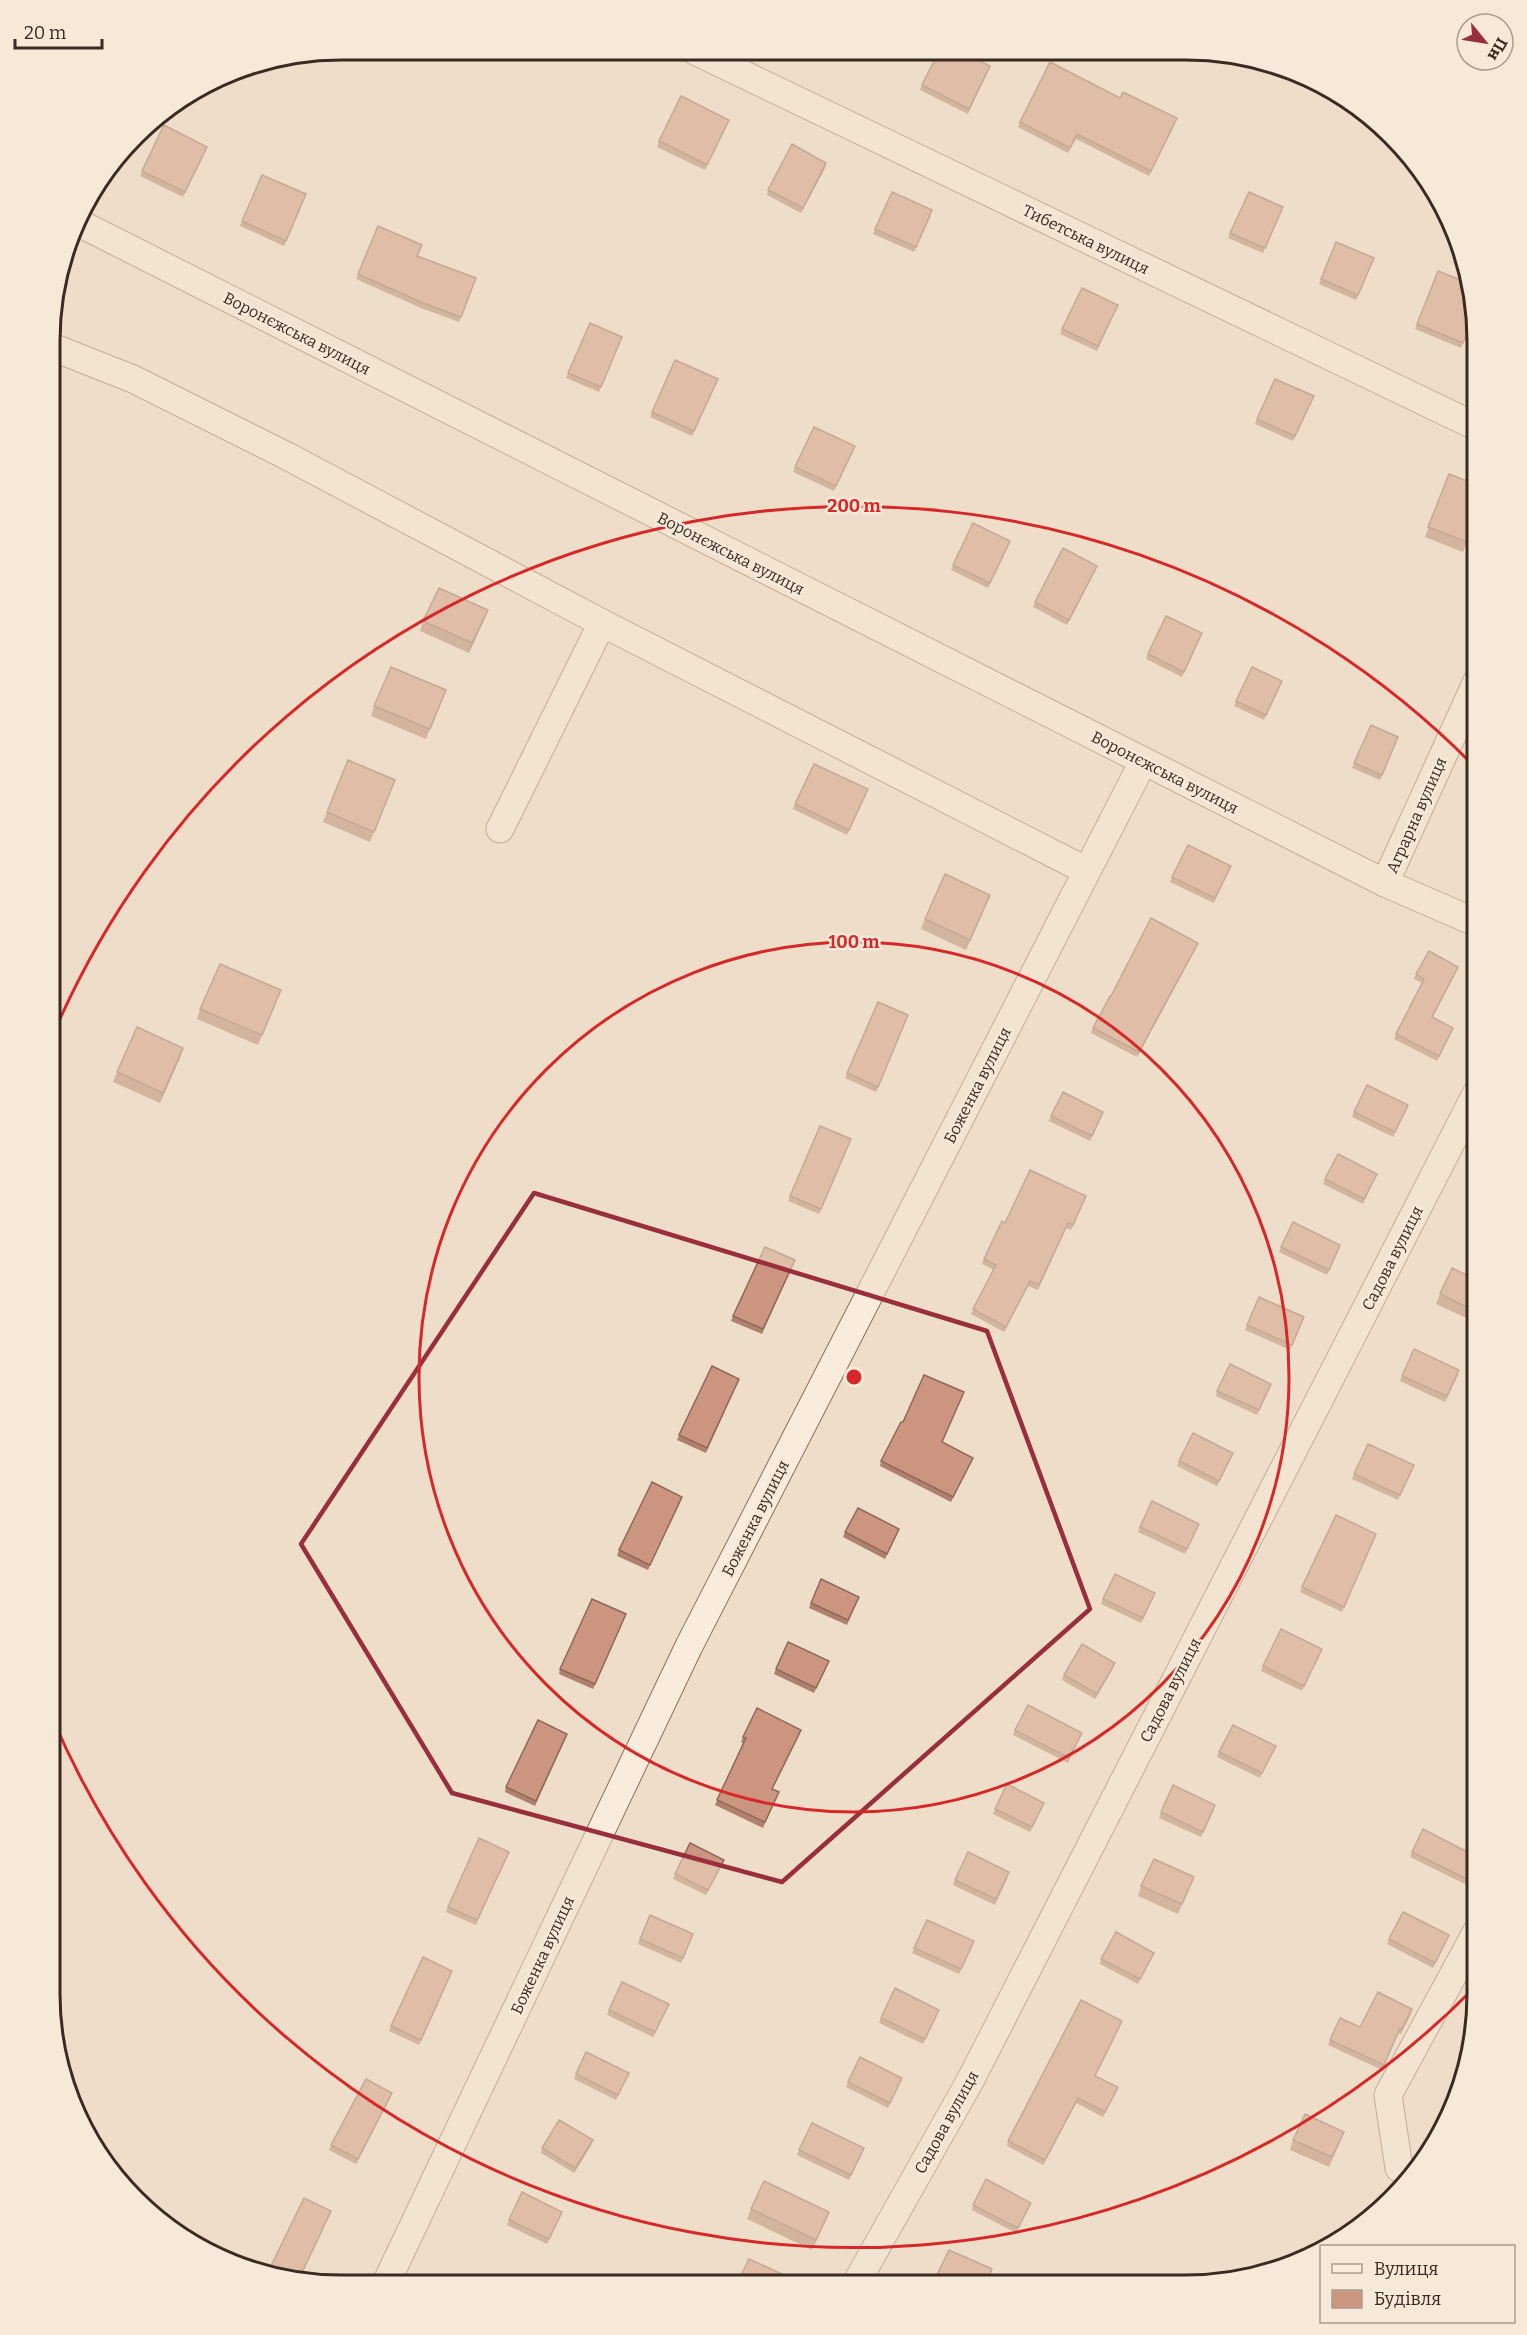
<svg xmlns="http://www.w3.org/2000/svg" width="1527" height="2335" font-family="Bitter,serif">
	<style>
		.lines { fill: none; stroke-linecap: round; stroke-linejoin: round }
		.street-casing { stroke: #8a6f5d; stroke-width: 29 }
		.street { stroke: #f9ecdc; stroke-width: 27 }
		.wall { fill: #af806d }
		.shaded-wall { fill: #8f6859 }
		.building { fill: #cc957f; stroke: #8f6859; stroke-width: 1.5 }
		.marked { fill: none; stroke: #992e3d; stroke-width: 4.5; stroke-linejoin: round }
		.ring { fill: none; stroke: #d62828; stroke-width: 3 }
		.labels { text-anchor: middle; stroke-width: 5; stroke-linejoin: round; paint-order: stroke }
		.street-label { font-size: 16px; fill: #3b2a21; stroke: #f6e9d8 }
		.rim { fill: none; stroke: #3b2a21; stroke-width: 3 }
		.centre { fill: #d62828; stroke: #f6e9d8; stroke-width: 3 }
		.ring-label { font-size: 18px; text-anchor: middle; font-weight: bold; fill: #d62828; stroke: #f6e9d8; stroke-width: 5; stroke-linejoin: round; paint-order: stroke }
	</style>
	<rect width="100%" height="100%" fill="#eedec9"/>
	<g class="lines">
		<defs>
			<g id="street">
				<path d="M695,51L1477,427"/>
				<path d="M77,222L1385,883L1477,923"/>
				<path d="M52,347L133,379L287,456L602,623L1087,871"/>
				<path d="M500,829L602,623"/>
				<path d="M1385,883L1477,681"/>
				<path d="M1412,2176L1399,2168L1388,2095L1477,1931"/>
				<path d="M386,2283L689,1646L1143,762"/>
				<path d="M855,2285L970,2081L1477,1092"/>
			</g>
		</defs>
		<use href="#street" class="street-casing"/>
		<use href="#street" class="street"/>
	</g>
	<g class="wall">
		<path d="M988,71L968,114L920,90L922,85Z"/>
		<path d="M1120,98L1175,124L1149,176L1076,139L1068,153L1018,127L1020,122Z"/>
		<path d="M727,125L705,170L657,147L659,141Z"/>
		<path d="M207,147L183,197L140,176L142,171Z"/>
		<path d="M825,168L801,213L767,195L768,190Z"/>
		<path d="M304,199L284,246L240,226L242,221Z"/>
		<path d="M1283,207L1263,253L1228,238L1230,233Z"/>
		<path d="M931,216L914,252L873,234L875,229Z"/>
		<path d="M378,226L417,256L476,278L459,322L421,308L356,279Z"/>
		<path d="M1336,242L1374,258L1356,300L1319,284Z"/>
		<path d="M1438,271L1473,318L1461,348L1415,329Z"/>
		<path d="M1118,305L1097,351L1060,334L1062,329Z"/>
		<path d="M590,323L622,337L599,392L566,378Z"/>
		<path d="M718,379L692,436L650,417L652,412Z"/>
		<path d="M1312,401L1293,441L1255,424L1257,419Z"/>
		<path d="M853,451L834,491L793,472L795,467Z"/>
		<path d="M1449,474L1477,516L1463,552L1425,537Z"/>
		<path d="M1008,546L988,588L951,570L953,565Z"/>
		<path d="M1095,571L1067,625L1033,607L1035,602Z"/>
		<path d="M488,610L469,653L420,631L423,621Z"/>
		<path d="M1200,638L1182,677L1146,659L1148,654Z"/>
		<path d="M1280,686L1264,720L1234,706L1236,701Z"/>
		<path d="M446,690L426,739L371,716L374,706Z"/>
		<path d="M1398,737L1380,780L1352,768L1354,763Z"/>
		<path d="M395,780L370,842L323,822L327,812Z"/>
		<path d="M868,789L847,835L793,809L795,804Z"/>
		<path d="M1231,866L1214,903L1170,882L1172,877Z"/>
		<path d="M990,895L966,950L921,929L925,919Z"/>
		<path d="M1198,943L1196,948L1137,1057L1091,1033L1093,1028L1111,996Z"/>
		<path d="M1456,972L1432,1018L1451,1033L1437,1061L1394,1039L1422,983L1414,979L1416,974Z"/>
		<path d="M281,990L258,1045L197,1019L200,1009Z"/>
		<path d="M908,1015L876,1092L845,1078L847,1073Z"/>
		<path d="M183,1048L160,1103L113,1082L117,1072Z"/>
		<path d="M1408,1105L1393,1137L1352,1117L1354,1112Z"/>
		<path d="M1051,1116L1101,1117L1090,1141L1049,1121Z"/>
		<path d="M820,1126L851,1139L819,1214L788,1201Z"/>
		<path d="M1377,1174L1363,1204L1323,1184L1325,1179Z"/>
		<path d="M1086,1196L1071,1230L1066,1228L1038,1290L1028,1286L1004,1332L971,1314L994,1270L982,1264L984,1259L1005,1223Z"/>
		<path d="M1477,1219V1238L1470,1234Z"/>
		<path d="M1340,1245L1327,1275L1279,1252L1281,1247Z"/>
		<path d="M795,1260L762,1334L731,1321L733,1316Z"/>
		<path d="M1477,1280V1323L1436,1304L1440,1294Z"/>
		<path d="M1259,1297L1304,1317L1290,1350L1245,1330Z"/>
		<path d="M1458,1375L1445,1402L1400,1381L1402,1376Z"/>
		<path d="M737,1384L706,1453L677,1440L679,1435Z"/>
		<path d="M1271,1384L1257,1415L1216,1396L1217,1391Z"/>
		<path d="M943,1442L973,1458L951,1502L880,1466L881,1461Z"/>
		<path d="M1231,1458L1217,1486L1177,1466L1179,1461Z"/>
		<path d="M1412,1470L1398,1500L1352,1479L1354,1474Z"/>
		<path d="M682,1497L648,1570L617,1556L619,1550Z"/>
		<path d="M1199,1524L1185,1554L1138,1532L1140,1527Z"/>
		<path d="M845,1532L897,1534L885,1559L843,1537Z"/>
		<path d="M1374,1539L1342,1612L1300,1592L1302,1587Z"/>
		<path d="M821,1579L857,1602L847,1625L809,1608Z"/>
		<path d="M1155,1593L1141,1623L1101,1604L1103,1599Z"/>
		<path d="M624,1619L593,1689L559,1674L560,1669Z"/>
		<path d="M1322,1649L1302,1691L1261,1671L1263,1666Z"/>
		<path d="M1115,1663L1113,1668L1095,1699L1062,1680L1064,1675Z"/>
		<path d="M827,1666L814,1693L774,1674L776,1669Z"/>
		<path d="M801,1730L772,1789L777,1797L763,1828L715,1805L743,1743L741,1742L743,1737Z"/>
		<path d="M1015,1730L1082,1733L1068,1763L1013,1735Z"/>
		<path d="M565,1739L535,1806L505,1792L506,1787Z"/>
		<path d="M1276,1746L1260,1778L1217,1757L1219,1752Z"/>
		<path d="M1042,1808L1030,1832L993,1814L995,1809Z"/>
		<path d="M1214,1810L1201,1837L1159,1818L1161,1812Z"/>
		<path d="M1412,1852L1477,1857V1890L1410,1857Z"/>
		<path d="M507,1857L476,1925L446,1912L448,1907Z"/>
		<path d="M722,1865L706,1895L673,1879L675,1874Z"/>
		<path d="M1008,1877L995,1905L953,1885L955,1880Z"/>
		<path d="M1194,1877L1178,1914L1138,1896L1141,1886Z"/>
		<path d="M650,1915L693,1934L681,1963L638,1944Z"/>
		<path d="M1389,1939L1447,1940L1433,1968L1387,1944Z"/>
		<path d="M972,1946L959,1974L912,1953L914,1948Z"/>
		<path d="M1152,1958L1138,1984L1100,1964L1101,1959Z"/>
		<path d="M450,1976L419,2045L389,2031L391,2026Z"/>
		<path d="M667,2009L653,2037L607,2015L609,2010Z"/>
		<path d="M939,2010L923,2044L879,2023L881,2018Z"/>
		<path d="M1411,2014L1401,2034L1398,2033L1382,2070L1328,2045L1330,2040Z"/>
		<path d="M1122,2021L1095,2076L1116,2092L1103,2117L1076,2103L1043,2165L1007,2146L1008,2141Z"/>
		<path d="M629,2073L616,2100L574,2079L576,2074Z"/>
		<path d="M902,2078L888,2108L846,2087L848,2082Z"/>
		<path d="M392,2093L356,2164L329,2150L331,2145Z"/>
		<path d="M1293,2140L1340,2142L1329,2167L1290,2150Z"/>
		<path d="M591,2145L574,2173L541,2153L542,2148Z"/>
		<path d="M799,2150L862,2153L849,2180L797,2155Z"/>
		<path d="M973,2205L1029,2208L1016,2233L972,2210Z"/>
		<path d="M751,2209L825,2222L812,2250L747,2219Z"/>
		<path d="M329,2216L298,2282L284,2278L269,2271L271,2266Z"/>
		<path d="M560,2217L547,2244L507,2225L509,2220Z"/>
		<path d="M949,2250L986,2285H940L935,2282Z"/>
	</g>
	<g class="shaded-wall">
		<path d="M826,163L825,168L801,213L803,208Z"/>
		<path d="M1097,566L1095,571L1067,625L1069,620Z"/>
		<path d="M488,610L484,620L469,653L472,643Z"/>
		<path d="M990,895L986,905L966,950L970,940Z"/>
		<path d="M1198,943L1196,948L1137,1057L1139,1052Z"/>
		<path d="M1458,967L1456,972L1430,1022L1432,1017Z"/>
		<path d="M183,1048L180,1058L160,1103L163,1093Z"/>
		<path d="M1030,1281L1028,1286L1004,1332L1006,1327Z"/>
		<path d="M1115,1663L1113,1668L1095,1699L1097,1694Z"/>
		<path d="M392,2093L390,2098L356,2164L358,2159Z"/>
		<path d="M1078,2098L1076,2103L1043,2165L1045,2160Z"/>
		<path d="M593,2140L591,2145L574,2173L575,2168Z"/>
		<path d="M829,2212L825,2222L812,2250L816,2240Z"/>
	</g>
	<g class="building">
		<path d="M939,51H959L990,66L969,109L922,85Z"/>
		<path d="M1050,62L1120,98L1123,92L1177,118L1151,171L1077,134L1070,148L1020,122Z"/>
		<path d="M681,96L729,120L707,165L659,141Z"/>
		<path d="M164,125L207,147L185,192L142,171Z"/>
		<path d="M792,144L826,163L803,208L768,190Z"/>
		<path d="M262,175L306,194L286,241L242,221Z"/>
		<path d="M892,192L932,210L916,247L875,229Z"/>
		<path d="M1249,192L1283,207L1265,248L1230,233Z"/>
		<path d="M378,226L422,245L417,256L476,278L461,317L423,303L358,274Z"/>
		<path d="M1336,242L1374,258L1358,295L1321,279Z"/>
		<path d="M1438,271L1466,282L1473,318L1463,343L1417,324Z"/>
		<path d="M1082,288L1118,305L1098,346L1062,329Z"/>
		<path d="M590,323L622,337L601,387L568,373Z"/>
		<path d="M675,360L718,379L694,431L652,412Z"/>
		<path d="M1275,379L1314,396L1295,436L1257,419Z"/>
		<path d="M814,427L855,446L836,486L795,467Z"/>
		<path d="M1449,474L1477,485V515L1467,542L1428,527Z"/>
		<path d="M973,523L1010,541L990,583L953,565Z"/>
		<path d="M1063,548L1097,566L1069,620L1035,602Z"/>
		<path d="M439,588L488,610L472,643L423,621Z"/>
		<path d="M1166,616L1202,633L1184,672L1148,654Z"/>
		<path d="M391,667L446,690L430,729L374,706Z"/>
		<path d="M1252,667L1282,681L1266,715L1236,701Z"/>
		<path d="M1371,725L1398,737L1382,775L1354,763Z"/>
		<path d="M348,760L395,780L374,832L327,812Z"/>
		<path d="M814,764L868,789L849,830L795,804Z"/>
		<path d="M1188,845L1231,866L1215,898L1172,877Z"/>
		<path d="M945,874L990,895L970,940L925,919Z"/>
		<path d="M1151,918L1198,943L1139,1052L1093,1028L1110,996H1111Z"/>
		<path d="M1429,951L1458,967L1432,1017L1453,1028L1439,1056L1396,1034L1424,979L1416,974Z"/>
		<path d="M220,964L281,990L262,1035L200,1009Z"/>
		<path d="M878,1002L908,1015L878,1087L847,1073Z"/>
		<path d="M137,1027L183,1048L163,1093L117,1072Z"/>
		<path d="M1367,1085L1408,1105L1395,1132L1354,1112Z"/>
		<path d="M1063,1092L1103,1112L1092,1136L1051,1116Z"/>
		<path d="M820,1126L851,1139L821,1209L790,1196Z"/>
		<path d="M1338,1154L1377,1174L1364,1199L1325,1179Z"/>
		<path d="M1030,1170L1086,1196L1073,1225L1068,1223L1039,1285L1030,1281L1006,1327L973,1309L996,1265L984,1259L1002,1221L1005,1223Z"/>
		<path d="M1477,1219V1232L1472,1229Z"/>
		<path d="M1293,1222L1340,1245L1329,1270L1281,1247Z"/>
		<path d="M765,1247L795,1260L763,1329L733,1316Z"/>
		<path d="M1452,1268L1477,1280V1312L1440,1294Z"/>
		<path d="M1259,1297L1304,1317L1292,1345L1247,1325Z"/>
		<path d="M1414,1349L1459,1370L1447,1396L1402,1376Z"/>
		<path d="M1230,1364L1271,1384L1259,1410L1217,1391Z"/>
		<path d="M712,1366L739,1379L707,1448L679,1435Z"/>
		<path d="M924,1375L964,1392L942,1442L973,1458L953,1497L881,1461L901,1422H903Z"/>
		<path d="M1193,1433L1233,1453L1219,1481L1179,1461Z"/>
		<path d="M1368,1444L1414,1465L1400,1495L1354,1474Z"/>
		<path d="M652,1482L682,1497L650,1565L619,1550Z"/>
		<path d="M1152,1501L1199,1524L1187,1549L1140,1527Z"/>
		<path d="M858,1508L899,1529L887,1554L845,1532Z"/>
		<path d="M1336,1515L1376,1534L1344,1607L1302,1587Z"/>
		<path d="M1115,1574L1155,1593L1143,1618L1103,1599Z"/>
		<path d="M821,1579L859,1597L848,1620L811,1603Z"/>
		<path d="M592,1599L626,1614L595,1684L560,1669Z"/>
		<path d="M1281,1629L1322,1649L1304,1686L1263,1666Z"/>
		<path d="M788,1642L829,1661L816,1688L776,1669Z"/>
		<path d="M1082,1644L1115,1663L1097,1694L1064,1675Z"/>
		<path d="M1028,1705L1082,1733L1069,1758L1015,1730Z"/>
		<path d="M757,1708L801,1730L772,1789L779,1792L765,1822L717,1800L746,1738L743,1737Z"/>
		<path d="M538,1720L567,1734L536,1801L506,1787Z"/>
		<path d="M1233,1725L1276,1746L1262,1773L1219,1752Z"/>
		<path d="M1007,1784L1044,1803L1032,1827L995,1809Z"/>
		<path d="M1173,1785L1215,1805L1203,1832L1161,1812Z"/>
		<path d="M1423,1829L1477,1857V1884L1412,1852Z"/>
		<path d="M479,1838L509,1852L477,1920L448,1907Z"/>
		<path d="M690,1843L724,1860L708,1890L675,1874Z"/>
		<path d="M968,1852L1009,1872L996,1899L955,1880Z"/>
		<path d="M1154,1859L1194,1877L1182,1904L1141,1886Z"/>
		<path d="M1403,1912L1449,1935L1435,1963L1389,1939Z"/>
		<path d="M650,1915L693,1934L683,1958L640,1939Z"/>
		<path d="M927,1920L974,1941L961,1969L914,1948Z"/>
		<path d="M1116,1932L1154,1953L1140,1979L1101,1959Z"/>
		<path d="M423,1957L452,1971L421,2040L391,2026Z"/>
		<path d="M622,1982L669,2004L655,2032L609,2010Z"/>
		<path d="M895,1988L939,2010L925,2039L881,2018Z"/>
		<path d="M1378,1992L1412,2009L1402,2029L1400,2028L1384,2065L1330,2040L1340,2018L1360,2027Z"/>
		<path d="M1081,2000L1122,2021L1095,2076L1118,2087L1105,2112L1078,2098L1045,2160L1008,2141Z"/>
		<path d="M586,2052L629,2073L618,2095L576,2074Z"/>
		<path d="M860,2057L902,2078L890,2103L848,2082Z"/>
		<path d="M366,2079L392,2093L358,2159L331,2145Z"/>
		<path d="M1305,2114L1344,2132L1332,2157L1293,2140Z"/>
		<path d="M559,2120L593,2140L575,2168L542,2148Z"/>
		<path d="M812,2123L864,2148L851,2175L799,2150Z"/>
		<path d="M986,2179L1031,2203L1018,2228L973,2205Z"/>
		<path d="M764,2181L829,2212L816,2240L751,2209Z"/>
		<path d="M522,2192L562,2212L549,2239L509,2220Z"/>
		<path d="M304,2198L331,2211L299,2279L271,2266Z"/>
		<path d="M949,2250L992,2269L985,2285H953L936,2277Z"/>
		<path d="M749,2259L791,2278L788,2284H737Z"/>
	</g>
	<path d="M0 0H1527V2335H0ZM534,1193L987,1331L1090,1609L782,1882L452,1793L301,1544Z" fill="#eedec9" fill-opacity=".55" fill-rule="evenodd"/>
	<path class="marked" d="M534,1193L987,1331L1090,1609L782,1882L452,1793L301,1544Z"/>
	<g class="ring">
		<circle cx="854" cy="1377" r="435"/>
		<path d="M1475 1987A871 871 0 0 1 52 1717M52 1037A871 871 0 0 1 1475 767"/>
	</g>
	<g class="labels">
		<g class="street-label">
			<text transform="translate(1086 239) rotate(26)" y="6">Тибетська вулиця</text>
			<text transform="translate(297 333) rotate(27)" y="6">Воронєжська вулиця</text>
			<text transform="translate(731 553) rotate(27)" y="6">Воронєжська вулиця</text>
			<text transform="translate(1165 772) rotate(27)" y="6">Воронєжська вулиця</text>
			<text transform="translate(1416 815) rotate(-66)" y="6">Аграрна вулиця</text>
			<text transform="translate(977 1085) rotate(-63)" y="6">Боженка вулиця</text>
			<text transform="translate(1392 1258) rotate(-63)" y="6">Садова вулиця</text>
			<text transform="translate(755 1518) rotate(-63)" y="6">Боженка вулиця</text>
			<text transform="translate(1170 1690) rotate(-63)" y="6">Садова вулиця</text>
			<text transform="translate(542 1955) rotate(-65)" y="6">Боженка вулиця</text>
			<text transform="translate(946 2122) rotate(-61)" y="6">Садова вулиця</text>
		</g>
	</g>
	<path d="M0 0H1527V2335H0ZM341 60H1186A281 281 0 0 1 1467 341V1994A281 281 0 0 1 1186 2275H341A281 281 0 0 1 60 1994V341A281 281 0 0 1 341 60Z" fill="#f6e9d8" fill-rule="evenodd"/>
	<path class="rim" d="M341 60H1186A281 281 0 0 1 1467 341V1994A281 281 0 0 1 1186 2275H341A281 281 0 0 1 60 1994V341A281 281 0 0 1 341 60Z"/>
	<circle cx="854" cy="1377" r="9" class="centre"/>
	<g class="ring-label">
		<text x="854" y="512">200 m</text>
		<text x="854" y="948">100 m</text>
	</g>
	<rect x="1320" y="2245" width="195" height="78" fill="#f6e9d8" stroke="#ab9d8f" stroke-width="1.5"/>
	<rect x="1332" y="2264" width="30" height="9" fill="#f9ecdc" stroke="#ab9d8f" stroke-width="1.5"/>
	<text x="1374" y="2275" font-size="18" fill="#3b2a21">Вулиця</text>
	<rect x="1332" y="2290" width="30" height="18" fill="#cc957f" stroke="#ab9d8f" stroke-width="1.5"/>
	<text x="1374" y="2305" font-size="18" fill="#3b2a21">Будівля</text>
	<g transform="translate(1485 42) rotate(120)"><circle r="28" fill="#f6e9d8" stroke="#ab9d8f" stroke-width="1.5"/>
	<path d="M0-4.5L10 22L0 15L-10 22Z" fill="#992e3d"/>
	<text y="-9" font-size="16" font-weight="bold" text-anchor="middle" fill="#3b2a21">Пн</text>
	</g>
	<path d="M15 39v9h87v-9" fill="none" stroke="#3b2a21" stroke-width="3"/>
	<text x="24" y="39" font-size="18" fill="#3b2a21" stroke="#f6e9d8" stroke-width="4.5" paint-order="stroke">20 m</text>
</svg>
